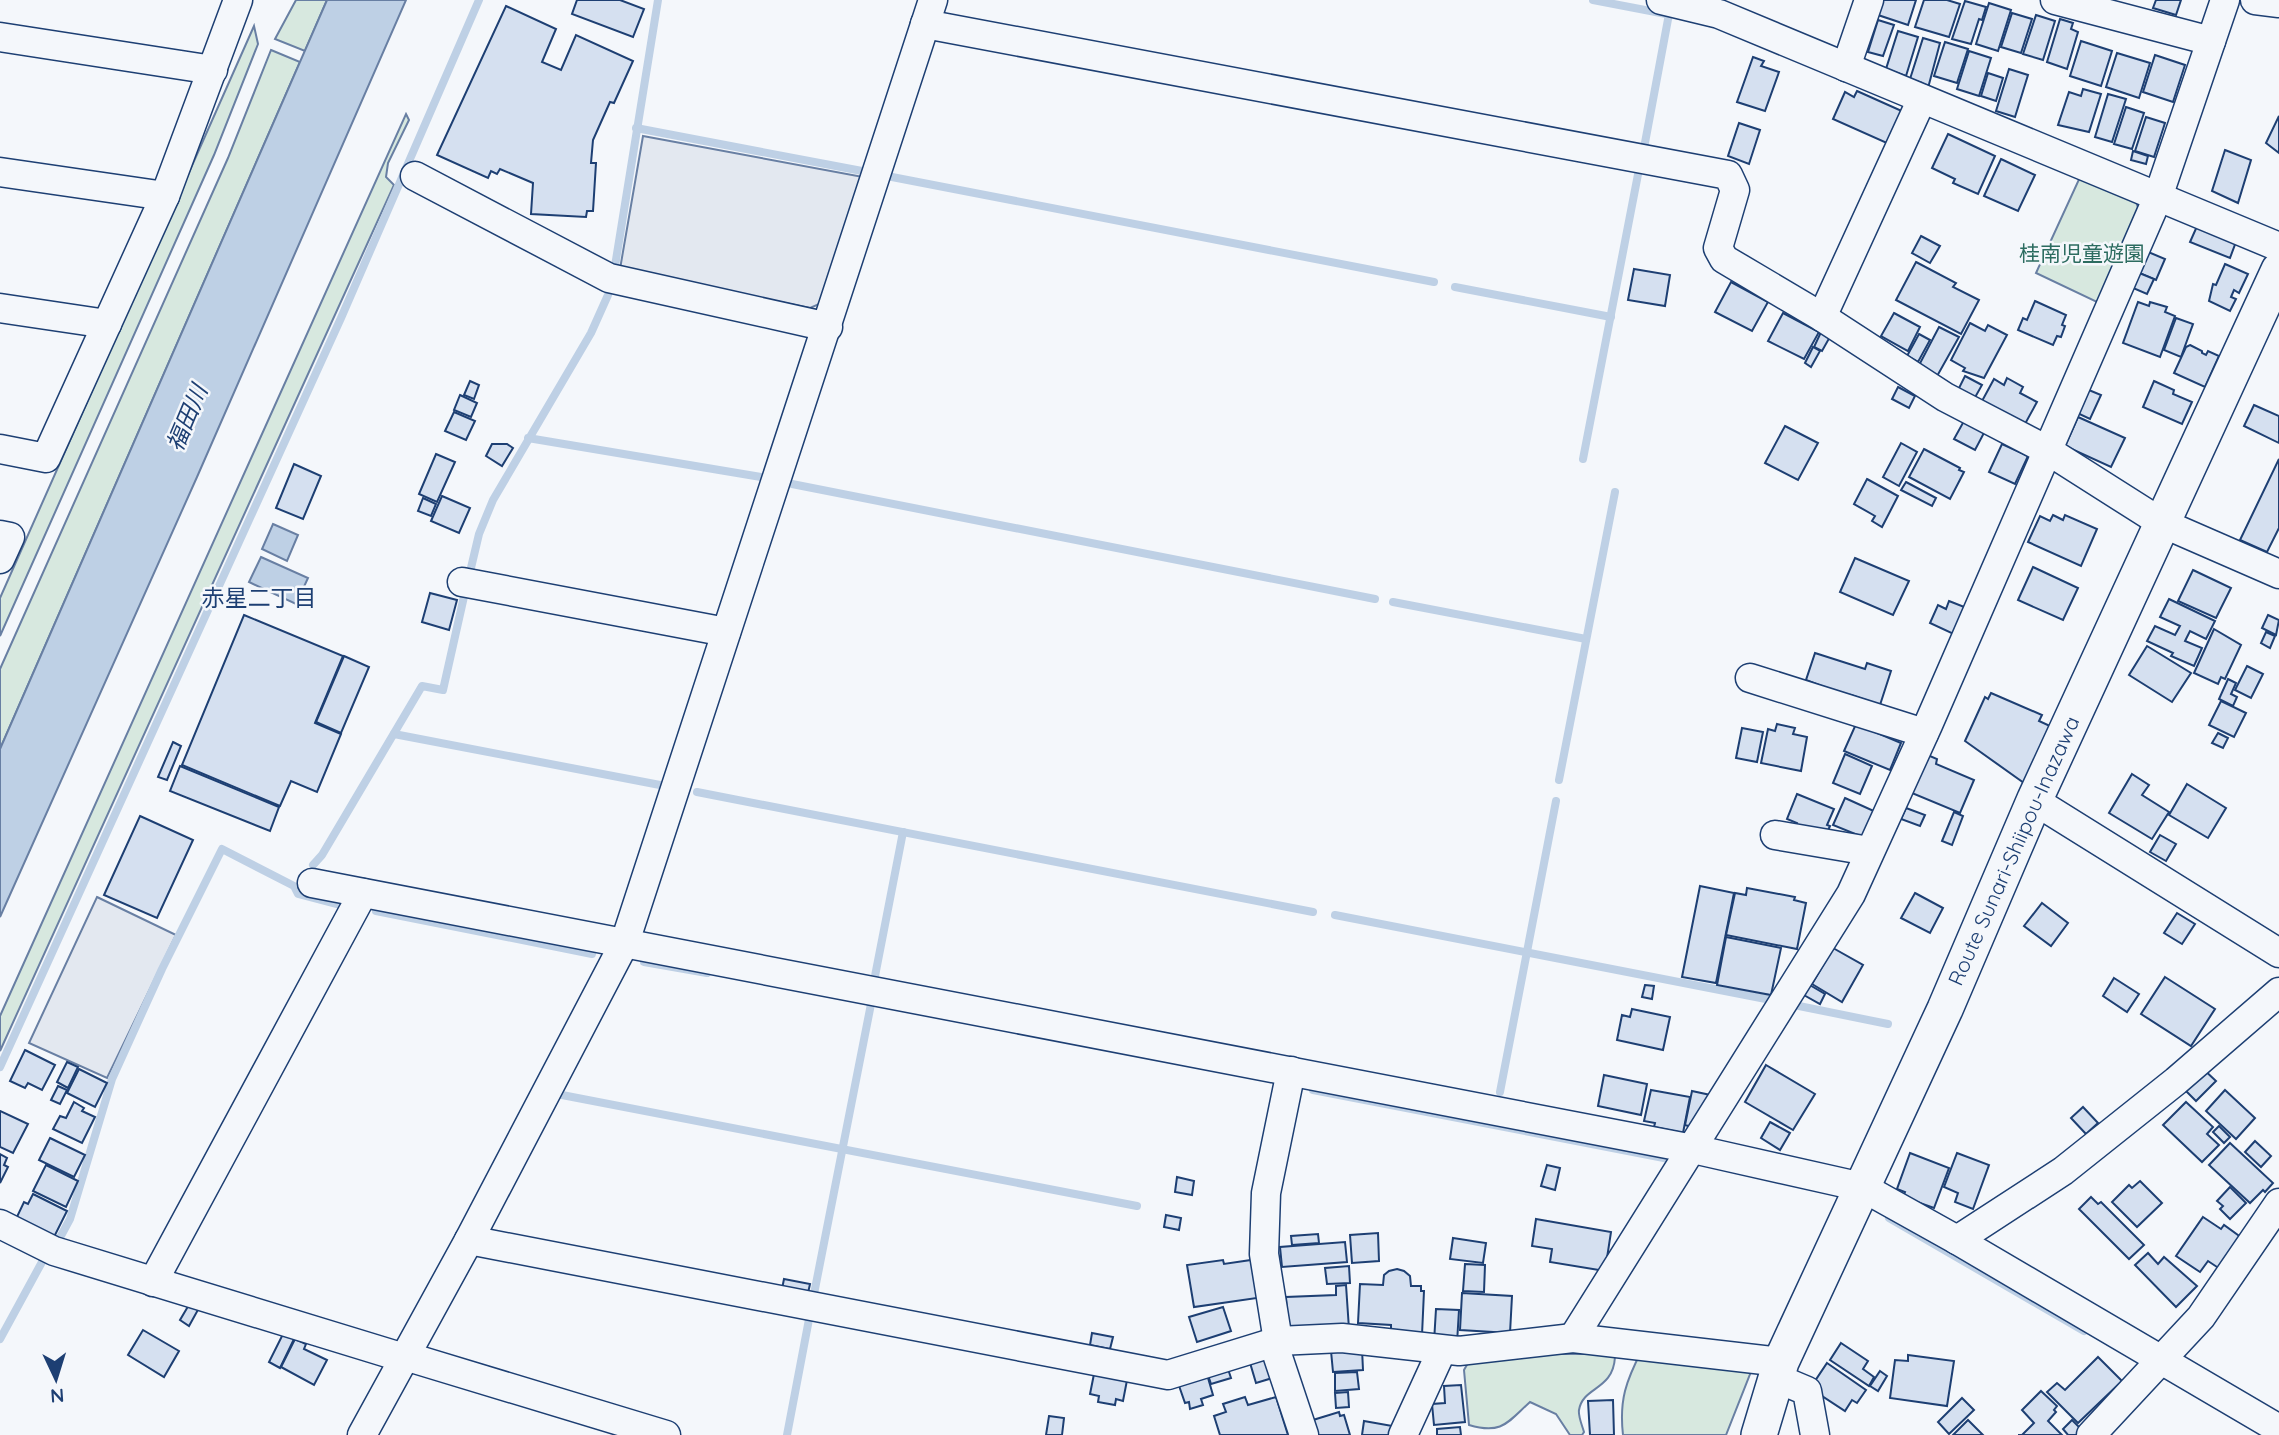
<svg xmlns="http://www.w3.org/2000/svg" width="2279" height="1435" font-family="Quicksand,'Noto Sans JP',sans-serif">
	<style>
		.green { fill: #d7e8df; stroke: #687fa3; stroke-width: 2 }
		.parking { fill: #e3e8f0; stroke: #687fa3; stroke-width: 2 }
		.water { fill: #bed0e5; stroke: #687fa3; stroke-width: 2 }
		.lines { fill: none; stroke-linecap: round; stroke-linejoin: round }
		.stream { stroke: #bed0e5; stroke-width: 8 }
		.building { fill: #d5e0f0; stroke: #1d3f73; stroke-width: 2 }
		.minor-casing { stroke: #1d3f73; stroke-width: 31 }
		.major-casing { stroke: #1d3f73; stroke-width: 38 }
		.minor { stroke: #f4f7fb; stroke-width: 28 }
		.major { stroke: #f4f7fb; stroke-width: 35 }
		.labels { text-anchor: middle; stroke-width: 5; stroke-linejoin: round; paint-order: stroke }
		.park-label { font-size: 21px; fill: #2c6c60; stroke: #f4f7fb }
		.street-label { font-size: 21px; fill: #1d3f73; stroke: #f4f7fb }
		.water-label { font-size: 23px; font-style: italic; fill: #1d3f73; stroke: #f4f7fb }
		.neighbourhood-label { font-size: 23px; fill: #1d3f73; stroke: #f4f7fb }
	</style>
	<rect width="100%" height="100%" fill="#f4f7fb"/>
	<g class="green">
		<path d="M296,0H327L305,51L275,39Z"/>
		<path d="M254,26L258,44L214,155L0,636V598Z"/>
		<path d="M271,50L300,62L0,749V669L228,158Z"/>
		<path d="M406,114L409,120L388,163L386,177L394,185L0,1051V1016Z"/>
		<path d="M2081,175L2134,197L2139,210L2099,303L2036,273Z"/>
		<path d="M1642,1350L1754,1364L1726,1435H1623C1619,1400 1626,1381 1642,1350Z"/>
		<path d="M1543,1354H1606L1615,1357C1613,1391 1583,1386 1579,1410C1578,1416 1582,1425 1584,1432L1582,1435H1570L1556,1414L1530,1402C1508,1422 1502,1435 1469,1425L1464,1370L1468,1363Z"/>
	</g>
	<g class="parking">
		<path d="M643,136L863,177L824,302L810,308L620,269Z"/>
		<path d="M97,897L176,935L107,1078L29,1043Z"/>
	</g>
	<g class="water">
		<path d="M327,0H406L197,477L0,917V749Z"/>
		<path d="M273,524L298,535L287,561L262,549Z"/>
		<path d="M261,557L308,578L296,604L249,582Z"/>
	</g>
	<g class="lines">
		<g class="stream">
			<path d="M1593,0L1666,14"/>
			<path d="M636,128L862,171"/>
			<path d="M1644,148L1669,14"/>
			<path d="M892,177L1434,282"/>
			<path d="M615,266L658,0"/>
			<path d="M1455,287L1611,317"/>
			<path d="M528,438L761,477"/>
			<path d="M1583,459L1640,164"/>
			<path d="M792,484L1375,599"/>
			<path d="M470,572L479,534L493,500L591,333L608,295"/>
			<path d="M1393,602L1586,639"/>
			<path d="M394,734L660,785"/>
			<path d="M1559,780L1615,492"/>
			<path d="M697,792L1313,912"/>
			<path d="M313,865L322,855L422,686L443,690L465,592"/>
			<path d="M376,911L592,954"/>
			<path d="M1335,915L1771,1000"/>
			<path d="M644,962L707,973"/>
			<path d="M875,976L903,832"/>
			<path d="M1794,1005L1888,1024"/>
			<path d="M0,1067L341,318L479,0"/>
			<path d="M1313,1090L1669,1159"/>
			<path d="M1500,1092L1556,801"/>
			<path d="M562,1095L1137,1206"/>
			<path d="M1889,1218L2084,1331"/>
			<path d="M56,1245L70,1219L112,1079L162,969L222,849L294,886L298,894L340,905"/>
			<path d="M813,1299L871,1004"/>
			<path d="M0,1339L42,1262"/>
			<path d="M787,1435L810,1314"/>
		</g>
	</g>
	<g class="building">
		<path d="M577,0H620L644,9L633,37L572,14Z"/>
		<path d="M1880,0H1916L1908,25L1875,14Z"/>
		<path d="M1924,0H1947L1960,4L1949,37L1915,27Z"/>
		<path d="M2156,0H2181L2176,15L2153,8Z"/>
		<path d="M1965,1L1986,7L1982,20L1979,19L1971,44L1952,39Z"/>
		<path d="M1989,3L2011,10L1998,51L1976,44Z"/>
		<path d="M506,6L556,29L542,62L561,70L576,35L633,61L614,103L610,102L593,140L591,163H596L593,211H587L586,217L531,214L533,183L500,169L497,174L491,171L488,178L437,155Z"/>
		<path d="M2012,13L2032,19L2021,53L2001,47Z"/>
		<path d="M2036,15L2055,21L2043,60L2023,54Z"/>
		<path d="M2060,19L2073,23L2071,29L2078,32L2067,69L2047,62Z"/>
		<path d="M1878,20L1894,25L1883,56L1868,52Z"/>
		<path d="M1898,31L1918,37L1906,76L1886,69Z"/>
		<path d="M1923,38L1940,43L1928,88L1921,86L1922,83L1910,79Z"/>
		<path d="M2081,41L2112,51L2101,86L2070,76Z"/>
		<path d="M1945,42L1968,49L1957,83L1934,76Z"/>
		<path d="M1969,51L1991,58L1979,96L1957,89Z"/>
		<path d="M2117,53L2150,63L2139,98L2106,87Z"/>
		<path d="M2155,55L2185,65L2173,102L2143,92Z"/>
		<path d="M1753,57L1764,61L1761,66L1779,72L1765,111L1737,102Z"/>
		<path d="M2009,69L2028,75L2015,117L1996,111Z"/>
		<path d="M1988,73L2003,78L1996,101L1981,96Z"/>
		<path d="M2083,89L2101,94L2089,132L2058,125L2069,92L2081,96Z"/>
		<path d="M1857,91L1904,112L1889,144L1833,119L1845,92L1854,97Z"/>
		<path d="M2108,94L2126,99L2112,142L2095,137Z"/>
		<path d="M2126,107L2144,113L2132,149L2114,144Z"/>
		<path d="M2279,116V153L2266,143Z"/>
		<path d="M2146,117L2165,123L2154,157L2135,151Z"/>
		<path d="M1739,123L1760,130L1749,164L1728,156Z"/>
		<path d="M1948,134L1995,156L1978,194L1953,183L1955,179L1932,168Z"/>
		<path d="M2225,150L2251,160L2238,203L2212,191Z"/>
		<path d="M2133,151L2148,156L2146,164L2131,160Z"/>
		<path d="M2001,159L2035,175L2018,211L1984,196Z"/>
		<path d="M2198,224L2237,239L2230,258L2190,242Z"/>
		<path d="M1921,236L1940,246L1930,263L1912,253Z"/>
		<path d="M2141,249L2165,259L2156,280L2132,270Z"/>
		<path d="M1916,262L1956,283L1953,287L1979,300L1961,334L1896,300Z"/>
		<path d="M2225,264L2248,274L2239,293L2234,290L2231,297L2236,299L2230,311L2209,301L2213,284L2216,285Z"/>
		<path d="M1634,269L1670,275L1665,306L1628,300Z"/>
		<path d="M2132,270L2154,279L2147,294L2126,285Z"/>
		<path d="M1731,282L1768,302L1752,331L1715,312Z"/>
		<path d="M2035,301L2066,315L2062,325L2065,326L2061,337L2057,336L2053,345L2018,330L2023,318L2027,320Z"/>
		<path d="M2138,302L2149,306L2150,302L2167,307L2165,312L2175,316L2160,357L2123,343Z"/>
		<path d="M1783,313L1819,332L1804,359L1768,341Z"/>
		<path d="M1894,313L1920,327L1908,351L1881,336Z"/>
		<path d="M2176,318L2193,324L2181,357L2164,350Z"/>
		<path d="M1970,323L1985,331L1988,325L2007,335L1984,378L1963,371L1965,368L1951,360Z"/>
		<path d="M1939,327L1959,337L1936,378L1917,369Z"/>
		<path d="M1822,330L1831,335L1822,351L1814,347Z"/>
		<path d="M1919,334L1930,340L1918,362L1907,356Z"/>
		<path d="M2190,345L2202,351V353L2206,355L2208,351L2219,356L2205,387L2174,373L2186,347Z"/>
		<path d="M1813,347L1820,351L1811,367L1805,363Z"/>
		<path d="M1965,376L1982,385L1973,401L1957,392Z"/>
		<path d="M2007,378L2023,387L2020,393L2037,402L2025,424L1982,401L1994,379L2004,385Z"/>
		<path d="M470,381L479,385L474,399L464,395Z"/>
		<path d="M2154,381L2174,390L2173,394L2192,402L2182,424L2143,407Z"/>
		<path d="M1898,387L1915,396L1909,408L1892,399Z"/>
		<path d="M2084,388L2101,395L2090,419L2073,411Z"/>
		<path d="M460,395L477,403L471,417L454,410Z"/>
		<path d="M2254,405L2279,416V443L2244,426Z"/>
		<path d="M454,412L475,421L466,440L445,431Z"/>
		<path d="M2078,417L2125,438L2111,467L2065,446Z"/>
		<path d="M1964,421L1985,431L1975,450L1954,439Z"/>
		<path d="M1785,426L1818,443L1798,480L1765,463Z"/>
		<path d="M1901,443L1917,452L1899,486L1883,477Z"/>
		<path d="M492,444H507L513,448L502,466L486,456Z"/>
		<path d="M2002,444L2028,456L2015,484L1989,472Z"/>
		<path d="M1924,449L1960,468L1959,470L1964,472L1950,499L1909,477Z"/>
		<path d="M436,454L455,462L437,502L419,494Z"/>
		<path d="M2279,459V528L2267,552L2240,540Z"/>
		<path d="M294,464L321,476L303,519L276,508Z"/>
		<path d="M1867,479L1898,496L1882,527L1872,521L1875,516L1854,504Z"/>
		<path d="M1906,482L1936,498L1932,506L1901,490Z"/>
		<path d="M442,496L470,508L459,533L431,521Z"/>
		<path d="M423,498L436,504L431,516L418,511Z"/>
		<path d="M2053,515L2063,520L2065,515L2097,529L2081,566L2028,542L2040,516L2050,521Z"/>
		<path d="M1855,558L1909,581L1893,615L1840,592Z"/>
		<path d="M2033,567L2078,588L2063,620L2018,600Z"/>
		<path d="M2193,570L2231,588L2216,618L2178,601Z"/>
		<path d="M430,593L457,600L449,630L422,622Z"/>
		<path d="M2169,599L2215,621L2206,639L2190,631L2185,641L2202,648L2194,666L2171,656L2173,653L2147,641L2155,626L2175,635L2180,626L2160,617Z"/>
		<path d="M1949,601L1972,610L1960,637L1930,623L1938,605L1946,609Z"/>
		<path d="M244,615L343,656L315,723L341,734L317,792L291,781L280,806L182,765Z"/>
		<path d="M2268,615L2279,620L2276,635L2262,628Z"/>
		<path d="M2214,629L2241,645L2225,679L2221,677L2218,684L2194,673Z"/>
		<path d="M2266,632L2275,636L2270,648L2261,643Z"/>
		<path d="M2147,646L2191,673L2172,702L2129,675Z"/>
		<path d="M1815,653L1865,669L1867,663L1891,671L1880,705L1851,695L1850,697L1806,680Z"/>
		<path d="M344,656L369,667L341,733L316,722Z"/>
		<path d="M2247,666L2263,674L2251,698L2235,690Z"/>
		<path d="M2228,679L2236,683L2231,694L2237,697L2233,706L2219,699Z"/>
		<path d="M1991,693L2042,715L2039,721L2050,726L2024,783L1965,741L1985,697L1988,699Z"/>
		<path d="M2221,701L2246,713L2234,737L2209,725Z"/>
		<path d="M1777,724L1795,728L1793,734L1807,737L1801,771L1761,763L1768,729L1775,731Z"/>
		<path d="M1856,724L1901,743L1890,770L1844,751Z"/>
		<path d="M1742,728L1763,732L1757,762L1736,758Z"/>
		<path d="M2218,733L2228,738L2223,748L2212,743Z"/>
		<path d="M173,742L181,746L167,780L158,777Z"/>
		<path d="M1923,753L1937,759L1936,764L1974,780L1960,813L1907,791Z"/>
		<path d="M1845,754L1872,766L1860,794L1833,783Z"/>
		<path d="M180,766L279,807L270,831L170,791Z"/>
		<path d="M2132,774L2149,785L2142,795L2169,812L2152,839L2109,813Z"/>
		<path d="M2187,784L2226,808L2208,838L2169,815Z"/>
		<path d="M1797,794L1834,809L1827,825L1830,826L1826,835L1796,826L1797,823L1787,819Z"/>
		<path d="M1845,798L1876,812L1865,838L1833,825Z"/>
		<path d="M1906,808L1925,815L1920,826L1901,819Z"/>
		<path d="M1954,812L1963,816L1952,845L1942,841Z"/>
		<path d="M140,816L193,840L157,918L104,895Z"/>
		<path d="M2160,835L2176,844L2166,861L2150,852Z"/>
		<path d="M1700,886L1734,893L1716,983L1682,977Z"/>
		<path d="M1747,888L1795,897L1794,900L1806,903L1797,949L1726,935L1735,893L1746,895Z"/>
		<path d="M1915,893L1943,908L1930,933L1901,918Z"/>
		<path d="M2042,903L2068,923L2051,946L2024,926Z"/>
		<path d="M2177,913L2195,924L2182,944L2164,933Z"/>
		<path d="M1726,937L1781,948L1771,995L1717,985Z"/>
		<path d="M1833,948L1863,965L1842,1002L1812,984Z"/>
		<path d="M2165,977L2215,1009L2191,1046L2141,1014Z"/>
		<path d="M2114,978L2139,994L2127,1012L2103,996Z"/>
		<path d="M1808,984L1825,994L1820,1004L1802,994Z"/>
		<path d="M1645,985L1654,986L1652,999L1642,997Z"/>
		<path d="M1632,1009L1670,1017L1663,1050L1617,1040L1622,1015L1630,1017Z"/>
		<path d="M25,1050L55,1065L42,1090L28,1083L25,1088L10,1081Z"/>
		<path d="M67,1062L78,1067L68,1088L57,1082Z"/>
		<path d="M1766,1065L1815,1094L1793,1130L1745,1102Z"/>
		<path d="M2200,1066L2216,1081L2196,1101L2181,1086Z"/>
		<path d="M79,1069L107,1083L95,1107L67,1093Z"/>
		<path d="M1604,1075L1647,1084L1641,1115L1598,1106Z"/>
		<path d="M58,1086L67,1090L60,1104L51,1100Z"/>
		<path d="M1651,1090L1690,1097L1683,1133L1654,1127L1655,1123L1644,1121Z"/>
		<path d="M2225,1090L2255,1118L2236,1139L2206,1111Z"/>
		<path d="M1692,1091L1715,1096L1695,1128L1685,1125Z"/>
		<path d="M74,1102L84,1108L82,1111L95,1117L82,1143L53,1129L60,1116L66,1118Z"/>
		<path d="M2186,1102L2213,1127L2207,1134L2219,1145L2202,1162L2163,1125Z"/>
		<path d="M2083,1107L2098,1123L2086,1134L2071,1118Z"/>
		<path d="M0,1111L28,1124L13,1153L0,1147Z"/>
		<path d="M1770,1122L1790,1133L1780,1150L1761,1138Z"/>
		<path d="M2219,1126L2230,1137L2224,1143L2213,1132Z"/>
		<path d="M50,1138L85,1155L74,1177L39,1160Z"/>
		<path d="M2255,1141L2271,1156L2261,1167L2245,1152Z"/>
		<path d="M2230,1143L2273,1183L2265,1192L2263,1190L2250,1203L2209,1165Z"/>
		<path d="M1910,1153L1949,1168L1934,1208L1903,1197L1905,1192L1897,1189Z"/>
		<path d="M1957,1153L1989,1165L1973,1209L1955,1202L1958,1193L1944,1187Z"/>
		<path d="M0,1154L7,1158L4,1165L8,1167L0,1183Z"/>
		<path d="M46,1165L78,1181L66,1207L33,1191Z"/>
		<path d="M1547,1165L1560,1168L1555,1190L1541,1186Z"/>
		<path d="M1177,1177L1194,1181L1192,1195L1175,1192Z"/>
		<path d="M2140,1181L2162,1203L2137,1227L2112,1202L2129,1185L2132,1188Z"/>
		<path d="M2230,1187L2246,1203L2230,1219L2220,1209L2223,1206L2217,1201Z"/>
		<path d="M33,1194L67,1211L53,1239L15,1221L24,1202L28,1204Z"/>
		<path d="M2091,1197L2098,1204L2101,1202L2144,1245L2129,1259L2079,1209Z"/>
		<path d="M1166,1215L1181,1218L1179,1230L1164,1227Z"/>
		<path d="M2203,1217L2221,1229L2224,1225L2242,1238L2220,1269L2208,1261L2200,1272L2176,1256Z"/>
		<path d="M1536,1219L1611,1232L1605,1271L1550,1262L1552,1249L1532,1246Z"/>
		<path d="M1378,1233L1379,1261L1352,1263L1350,1235Z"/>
		<path d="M1318,1234L1319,1243L1292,1245L1291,1236Z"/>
		<path d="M1453,1238L1486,1243L1483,1263L1450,1259Z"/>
		<path d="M1345,1242L1347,1262L1282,1267L1280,1247Z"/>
		<path d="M2148,1253L2158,1264L2164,1257L2197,1286L2176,1307L2135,1265Z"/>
		<path d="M1258,1259L1264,1297L1194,1307L1187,1265L1223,1260L1224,1264Z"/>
		<path d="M1465,1264L1485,1265L1484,1292L1463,1291Z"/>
		<path d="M1349,1266L1350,1283L1327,1284L1325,1268Z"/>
		<path d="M1397,1269L1404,1271L1410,1276L1411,1286H1421V1291H1424L1422,1335L1391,1330V1325L1358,1323L1360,1284L1383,1285L1384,1275L1389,1271Z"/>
		<path d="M784,1279L810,1284L808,1293L782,1289Z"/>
		<path d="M1346,1285L1349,1329L1288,1334L1286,1297L1336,1295V1286Z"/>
		<path d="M1462,1293L1512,1296L1510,1333L1460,1330Z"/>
		<path d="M190,1303L199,1308L189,1326L180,1320Z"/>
		<path d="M1223,1307L1231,1331L1197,1342L1189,1317Z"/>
		<path d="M1436,1309L1459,1310L1457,1343L1434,1342Z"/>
		<path d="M143,1330L179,1351L164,1377L128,1355Z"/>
		<path d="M284,1332L295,1337L280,1368L269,1362Z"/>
		<path d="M1092,1333L1113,1337L1110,1349L1090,1345Z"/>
		<path d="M295,1339L306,1344L304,1349L327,1360L314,1385L281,1367Z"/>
		<path d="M1841,1343L1868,1361L1863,1369L1874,1377L1869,1386L1830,1360Z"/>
		<path d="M1270,1348L1279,1376L1256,1383L1248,1356Z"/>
		<path d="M1362,1349L1363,1370L1333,1372L1331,1351Z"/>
		<path d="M1908,1355L1954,1361L1947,1406L1890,1398L1895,1360L1908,1361Z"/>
		<path d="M2098,1357L2122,1381L2078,1423L2047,1392L2057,1383L2065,1390Z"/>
		<path d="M1226,1363L1231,1378L1211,1384L1206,1369Z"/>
		<path d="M1827,1363L1866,1390L1857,1403L1852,1400L1845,1411L1816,1392L1813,1384Z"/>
		<path d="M1095,1369L1128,1375L1123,1401L1116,1399L1115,1405L1098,1402L1099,1396L1090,1394Z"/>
		<path d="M1206,1371L1213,1395L1201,1399L1203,1405L1190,1409L1189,1402L1185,1403L1177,1380Z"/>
		<path d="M1880,1371L1887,1376L1878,1391L1870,1386Z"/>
		<path d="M1357,1372L1359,1389L1335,1391V1373Z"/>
		<path d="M1461,1385L1465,1422L1434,1425L1432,1404L1445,1403L1444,1386Z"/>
		<path d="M2041,1391L2057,1406L2054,1410L2056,1412L2048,1421L2062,1435H2018H2022L2034,1423L2022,1410Z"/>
		<path d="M1348,1392L1349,1407L1336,1408L1335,1393Z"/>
		<path d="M1245,1397L1248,1405L1276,1397L1288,1435H1220L1214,1416L1226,1412L1223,1404Z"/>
		<path d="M1962,1398L1974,1410L1949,1434L1938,1422Z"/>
		<path d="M1613,1400L1614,1435H1590L1588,1401Z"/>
		<path d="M1339,1412L1340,1416L1344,1415L1350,1435H1318L1313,1420Z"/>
		<path d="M1049,1416L1064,1418L1062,1435H1046Z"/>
		<path d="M1968,1420L1983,1435H1953Z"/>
		<path d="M2072,1420L2082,1430L2077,1435H2068L2063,1429Z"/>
		<path d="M1364,1421L1398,1427L1395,1435H1362Z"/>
		<path d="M1460,1427L1461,1435H1437V1429Z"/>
	</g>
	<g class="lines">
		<defs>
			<g id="minor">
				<path d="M1661,0L1719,14L2279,247"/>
				<path d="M2055,0L2211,41"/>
				<path d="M2255,0L2279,3"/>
				<path d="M925,24L1728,175L1735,190L1718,248L1724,259L1822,317L1945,397L2047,450L2162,523L2279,574"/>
				<path d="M0,37L213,70"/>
				<path d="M1846,67L1869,0"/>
				<path d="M0,172L165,196"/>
				<path d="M415,176L609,278L828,327"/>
				<path d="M0,308L107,324"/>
				<path d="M1822,317L1922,99"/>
				<path d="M0,449L46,458L165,196L238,0"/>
				<path d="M0,535L10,537L0,559"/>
				<path d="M462,582L726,632"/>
				<path d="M1750,678L1924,733"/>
				<path d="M2035,801L2279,953"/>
				<path d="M1775,835L1869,851"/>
				<path d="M312,883L1693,1149L1862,1187L1957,1240L2279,1429"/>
				<path d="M0,1224L54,1251L404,1358"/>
				<path d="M469,1240L1168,1375L1278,1341L1342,1338L1459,1351L1573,1338L1781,1362"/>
				<path d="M1957,1240L2063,1171L2176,1081L2279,992"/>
				<path d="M153,1282L363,893"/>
				<path d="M1573,1338L1851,894L1928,725L2158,197L2225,0"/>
				<path d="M1278,1341L1264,1254L1266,1193L1291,1071"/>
				<path d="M1273,1342L1304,1435"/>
				<path d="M405,1356L666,1435"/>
				<path d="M1776,1378L1807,1391L1815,1435"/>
				<path d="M362,1435L469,1240L625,942L933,0"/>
				<path d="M1403,1435L1442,1350"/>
				<path d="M2091,1435L2201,1317L2279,1203"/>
			</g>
			<path id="major" d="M1759,1435L1781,1362L1945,1009L2035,799L2279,270"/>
		</defs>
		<use href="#minor" class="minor-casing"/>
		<use href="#major" class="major-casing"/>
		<use href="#minor" class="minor"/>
		<use href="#major" class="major"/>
	</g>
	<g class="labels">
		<g class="park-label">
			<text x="2082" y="261">桂南児童遊園</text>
		</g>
		<g class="street-label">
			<text transform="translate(2014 851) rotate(-66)" y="7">Route Sunari-Shiipou-Inazawa</text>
		</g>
		<g class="water-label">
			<text transform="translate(187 418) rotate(-67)" y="8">福田川</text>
		</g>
		<g class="neighbourhood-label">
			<text x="259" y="606">赤星二丁目</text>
		</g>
	</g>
	<g transform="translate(56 1379) rotate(176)" stroke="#f4f7fb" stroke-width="5" paint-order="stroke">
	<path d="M0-5L12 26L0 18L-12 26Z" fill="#1d3f73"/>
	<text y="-10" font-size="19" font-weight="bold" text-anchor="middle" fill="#1d3f73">N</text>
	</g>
</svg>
